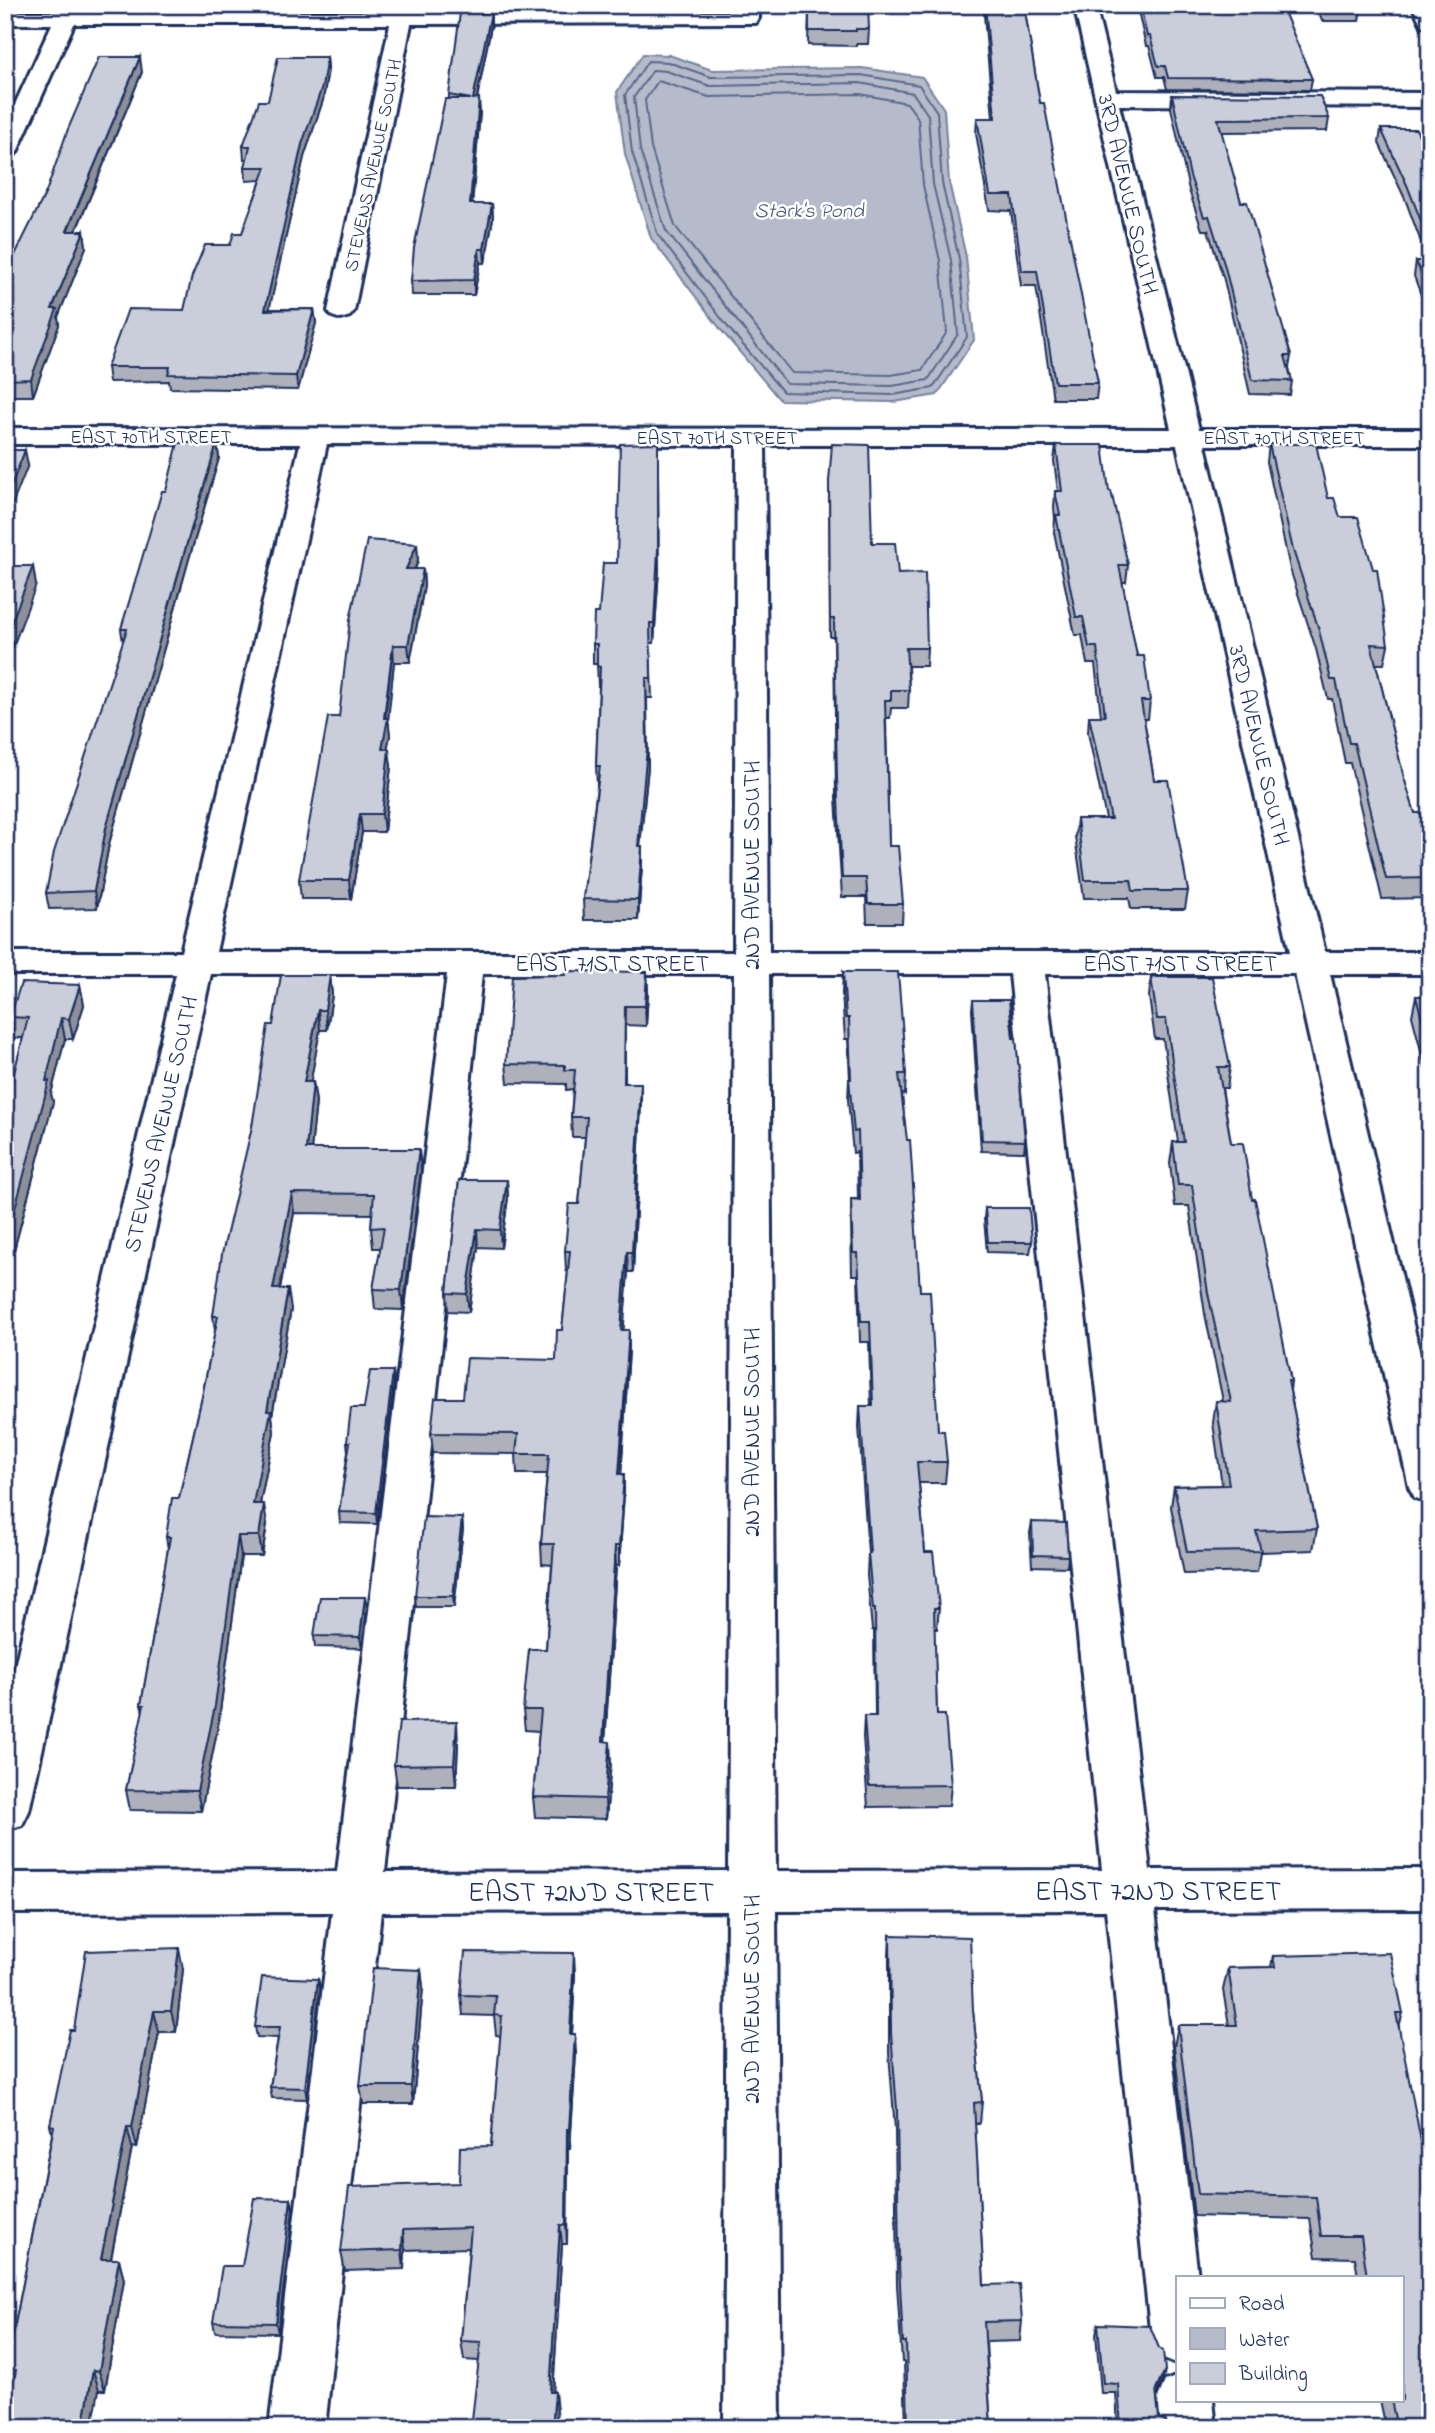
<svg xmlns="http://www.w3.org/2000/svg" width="1435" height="2433" font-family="'Indie Flower',sans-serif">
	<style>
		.water { fill: #b5bbca; stroke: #77839f; stroke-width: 2 }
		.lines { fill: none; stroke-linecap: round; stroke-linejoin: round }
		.shore { stroke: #596789; stroke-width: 2 }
		.minor-casing { stroke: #1b2f5e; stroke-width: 6 }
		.minor { fill: #fff; fill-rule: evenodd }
		.wall { fill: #aeb1bb; stroke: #1b2f5e; stroke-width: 2 }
		.shaded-wall { fill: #8d9099; stroke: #1b2f5e; stroke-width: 2 }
		.building { fill: #caceda; stroke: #1b2f5e; stroke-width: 2 }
		.labels { text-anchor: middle; stroke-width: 5; stroke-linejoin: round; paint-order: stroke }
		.far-street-label { font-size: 19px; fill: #1b2f5e; stroke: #fff }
		.far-water-label { font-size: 21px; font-style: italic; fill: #49597e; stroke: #fff }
		.street-label { font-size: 23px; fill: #1b2f5e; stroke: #fff }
		.near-street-label { font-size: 28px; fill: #1b2f5e; stroke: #fff }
	</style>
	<rect width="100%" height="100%" fill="#fff"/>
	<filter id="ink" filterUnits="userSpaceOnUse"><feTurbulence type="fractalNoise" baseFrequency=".0143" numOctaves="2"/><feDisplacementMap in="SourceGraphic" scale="14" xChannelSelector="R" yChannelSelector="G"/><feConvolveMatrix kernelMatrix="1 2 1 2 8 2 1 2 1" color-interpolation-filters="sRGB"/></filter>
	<g filter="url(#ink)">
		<path class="water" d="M643,54L669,55L712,70L862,68L922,77L944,109L949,182L966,257L974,340L937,395L894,402L780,400L722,331L651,238L625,154L617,92Z"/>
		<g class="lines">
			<g class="shore">
				<path d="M648,61L668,62L711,77L861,75L919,85L937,112L942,183L959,259L967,337L933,388L893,395L783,392L727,326L658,235L632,152L625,95Z"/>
				<path d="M653,70L666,71L710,86L860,83L913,93L928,115L933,184L951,260L958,334L928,380L892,386L787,384L666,231L640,150L634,97Z"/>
				<path d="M658,81L709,97L860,94L907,103L918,118L923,185L940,261L947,332L922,370L891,375L792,373L675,226L651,148L645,100Z"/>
			</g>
			<defs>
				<g id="minor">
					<path d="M737,5H759V18L756,23L411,24L354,311L350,316L341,319L332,316L328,311L390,24H74L17,152L13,157L5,159V126L52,24H5V12H737Z"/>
					<path d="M1074,5H1095L1116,91L1430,93V107L1119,105L1199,429H1430V445H1205L1325,952H1430V974H1330L1430,1396V1503L1415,1498L1409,1487L1295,974H1045L1150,1870L1430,1869V1909L1155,1910L1198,2277H1178V2365L1159,2357L1151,2339L1106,1910L776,1911L780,2428H724L727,1911L381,1912L325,2428H269L332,1912L5,1913V1873L337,1872L447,974H211L29,1811L22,1825L5,1830V1709L176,974H5V952H181L300,444H5V428L1171,429ZM327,444L737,445L734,952H216ZM765,445H1177L1290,952H769ZM482,974H734L728,1871L385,1872ZM769,974H1010L1102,1870L776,1871Z"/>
					<path d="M1412,5H1430V27L1422,26Z"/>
					<path d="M1178,2376V2400H1213L1216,2428H1160L1157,2400L1165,2381Z"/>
				</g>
			</defs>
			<use href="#minor" class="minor-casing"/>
			<use href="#minor" class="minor"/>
		</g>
		<g class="wall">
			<path d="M463,5H494L493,9H463Z"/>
			<path d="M809,5L869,29L868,44H856V46L808,45Z"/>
			<path d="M984,5H1024L1040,103L1098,383L1096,399H1053L1036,286H1021L1011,211L989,210L976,133L977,118H993L984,15Z"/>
			<path d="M1139,5H1240L1241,8L1312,79L1310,90L1167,89L1164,77H1157L1149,46H1146L1138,11Z"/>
			<path d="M1316,5H1360L1361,8L1359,21H1322Z"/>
			<path d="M491,26L477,99L480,112L472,204H492L493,218L485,263H480L474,295H412L411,281L449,99V95Z"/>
			<path d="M327,57L328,69L323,100L304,157L269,309H314L316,323L298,390L170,388L169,381L109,382L107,367L184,310L230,245L242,233L261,180L246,181L245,167L247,159H244L243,146L268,101Z"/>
			<path d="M142,72L76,231H84L86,247L58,317L59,325L33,396H5V277Z"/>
			<path d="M1172,95L1329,118L1327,131L1221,132L1241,202L1291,356L1289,368L1292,381L1290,395L1250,394L1224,280L1208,230H1202L1189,190L1171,108Z"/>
			<path d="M1381,129L1430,157V320L1414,276L1416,261H1428L1405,199L1379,143Z"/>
			<path d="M217,443L219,458L189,559L109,844L97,908L49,909L46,893L123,642L121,629L166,491Z"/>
			<path d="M1269,444L1328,498L1340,517L1388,645L1384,664H1376L1404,778L1415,813L1430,841V898L1382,899L1350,763H1345L1332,699H1328L1316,649L1290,569L1267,462Z"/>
			<path d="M1056,445L1109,491L1128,565L1126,582H1122L1137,656L1150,701L1148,719H1144L1154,780L1188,891L1185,909H1131L1129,898H1084L1075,837L1077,819H1106L1088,733L1089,716H1101L1095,664H1087L1082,635H1075L1054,532L1055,518L1054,508L1055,491H1058L1054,461Z"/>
			<path d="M829,482L872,543L898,574L927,648L926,666H908L909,690L908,708H891L890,718H886L889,846L903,904L902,923H867L866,897H842L836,797L834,637H830Z"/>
			<path d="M417,544L418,561L415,569H423L424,586L410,662H394L388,718L390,736L387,749L391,766L384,832H362L351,899H301L299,880L339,717Z"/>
			<path d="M659,569L654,643H650L652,698H647L648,767L640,846L642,866L638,920H584L583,899L597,786L596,766L599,686H598L597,664H593V644L599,613Z"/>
			<path d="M647,972L648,992L646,1026L625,1025V1083L641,1103L633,1272H628L623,1330H629V1350L621,1474H624V1494L619,1566H616L605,1741L611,1762L606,1819L535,1817L533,1797L539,1731L525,1730L523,1710L546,1649L552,1565L542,1564L541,1544L547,1474H517L516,1454L433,1453L431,1433L463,1398L556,1360L562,1330L568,1271H566L565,1251L579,1204L585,1137H572L571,1117L573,1089L566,1090V1084L508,1083L506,1064L565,975Z"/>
			<path d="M843,972L906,1074L905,1095L902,1094L920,1291L938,1431L947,1462L945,1483H919L925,1552L939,1608L937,1629H934L937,1715L951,1785L949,1806L868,1807L863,1737L864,1716H875L874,1630H872L867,1575L868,1553L859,1427L860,1406H871L869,1342H860L858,1275H852L851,1221V1199H858L857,1152L853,1153L848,1100L849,1079H850L848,1039H845L842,993Z"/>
			<path d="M330,975L332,995L327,1030H320L310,1082H313L316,1102L311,1149L421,1169L403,1310L375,1309L373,1289L381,1248H373L371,1228L372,1214L294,1213L280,1289L291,1309L272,1416L274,1432L260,1504L267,1524L262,1556H241L218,1726L201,1811L130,1810L126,1790L143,1712L141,1705L168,1549L166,1537L179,1498L202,1397L215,1331L213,1316L273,1025Z"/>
			<path d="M1151,977L1230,1067L1227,1088H1222L1231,1143L1252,1199L1291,1381L1290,1391L1317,1529L1313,1550L1260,1552L1257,1572L1184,1574L1171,1507L1174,1486L1222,1485L1213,1423L1216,1401H1223L1205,1314L1189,1206H1175L1170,1163L1173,1142H1178L1163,1039H1155L1149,997Z"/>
			<path d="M80,985L84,1005L73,1039H65L51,1094L53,1102L5,1284V1081H12L23,1038H14L10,1017Z"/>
			<path d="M1416,996H1430V1085L1412,1016Z"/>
			<path d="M973,1000L1025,1141L1024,1152L981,1151L972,1010Z"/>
			<path d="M459,1180H507L508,1198L501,1248L478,1247L469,1312L448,1311L447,1293Z"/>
			<path d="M985,1208L1032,1242L1030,1253L987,1252L984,1219Z"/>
			<path d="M393,1371L394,1382L377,1524L340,1523L339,1512L348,1452L347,1442L364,1408Z"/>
			<path d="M462,1518L463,1529L454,1607H416L415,1596Z"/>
			<path d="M1032,1522L1068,1556L1067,1567L1032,1566L1030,1533Z"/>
			<path d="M367,1608L362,1648L315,1647L314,1636Z"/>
			<path d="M458,1743L456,1786H397L394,1765Z"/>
			<path d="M890,1935L973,2010L982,2102L980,2123H975L984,2285L1022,2321L1020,2341L986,2342L991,2428H906L904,2362H902L897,2285L895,2130L889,2053V1956Z"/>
			<path d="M1273,1956L1403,2013L1399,2027L1430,2428H1386L1380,2400H1402V2277H1358L1355,2258L1316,2257L1310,2219L1194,2216L1174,2047L1178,2025H1229L1223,1990L1228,1968L1271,1967Z"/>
			<path d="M183,1969L176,2032H159L137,2148L132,2147L111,2259H119L124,2280L105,2390L12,2389L6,2370L52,2135L50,2125L74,2030Z"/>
			<path d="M421,1970L423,1987L413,2104H363L360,2086Z"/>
			<path d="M575,1973L572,2034L576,2054L570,2148H568L567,2244H562L553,2392L557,2411L479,2361L464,2360L461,2341L469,2248L405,2250L404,2269L345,2271L341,2252L459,2183L491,2146L501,2036L496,2035L494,2016L463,2015L461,1995Z"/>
			<path d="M318,1979L320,1989L307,2099L272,2098L270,2087L278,2038L257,2037L255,2027Z"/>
			<path d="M291,2199L293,2210L278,2333L215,2332L213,2322L242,2266Z"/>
			<path d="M1098,2324L1163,2380L1157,2394L1159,2418L1167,2428H1118L1116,2393H1101L1096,2334Z"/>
		</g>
		<g class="shaded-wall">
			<path d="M491,13V26L474,112L473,99Z"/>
			<path d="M140,57L142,72L69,247L67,231Z"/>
			<path d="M327,57L328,69L323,100L304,157L266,324L265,310L302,144Z"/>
			<path d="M479,98L480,112L471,218L470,204Z"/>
			<path d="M492,204L493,218L485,263L484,249Z"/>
			<path d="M84,231L86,247L58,317L59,325L33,396L31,379L52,309Z"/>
			<path d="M479,249L480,263L474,295V280Z"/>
			<path d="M314,309L316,323L298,390L296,376Z"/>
			<path d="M217,443L219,458L189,559L109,844L97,908L94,891L106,828L187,543Z"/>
			<path d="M25,450L28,465L5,523V501Z"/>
			<path d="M658,462L659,569L654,643V623Z"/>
			<path d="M417,544L418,561L407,586L406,569Z"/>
			<path d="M33,566L36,585L7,663L5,656V639Z"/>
			<path d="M423,569L424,586L410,662L408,645Z"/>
			<path d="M393,645L394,662L388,721V718L390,736L383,767L382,749Z"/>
			<path d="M646,678L648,767L638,866V846Z"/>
			<path d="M389,749L391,766L384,832L382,814Z"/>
			<path d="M360,814L362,832L351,899L349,880Z"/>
			<path d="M642,846V866L638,920V900Z"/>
			<path d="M647,972L648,992L646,1026L645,1006Z"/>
			<path d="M330,975L332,995L327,1030L325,1010Z"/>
			<path d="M80,985L84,1005L73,1039L69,1019Z"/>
			<path d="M318,1010L320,1030L307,1102L304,1082Z"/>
			<path d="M61,1018L65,1039L51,1094L53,1102L5,1284V1246Z"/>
			<path d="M313,1082L316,1102L309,1169L306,1149Z"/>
			<path d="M641,1083V1103L633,1272L632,1252Z"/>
			<path d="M419,1149L421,1169L403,1310L401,1290Z"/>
			<path d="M507,1180L508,1198L501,1248L500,1230Z"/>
			<path d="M292,1193L294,1213L276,1309L273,1289Z"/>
			<path d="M477,1229L478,1247L469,1312L467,1294Z"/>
			<path d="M627,1252L628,1272L622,1350L621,1330Z"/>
			<path d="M288,1289L291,1309L272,1416L274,1432L256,1524L253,1504L267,1411Z"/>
			<path d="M629,1330V1350L620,1494L619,1474Z"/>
			<path d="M393,1371L394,1382L377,1524L376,1513Z"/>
			<path d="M624,1474V1494L619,1566V1546Z"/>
			<path d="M264,1504L267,1524L262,1556L259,1536Z"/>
			<path d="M462,1518L463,1529L454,1607L453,1596Z"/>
			<path d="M238,1536L241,1556L218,1726L201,1811L197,1791Z"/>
			<path d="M615,1546L616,1566L604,1761L603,1741Z"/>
			<path d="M365,1597L367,1608L362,1648L360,1637Z"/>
			<path d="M457,1721L458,1743L456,1786L454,1764Z"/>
			<path d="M610,1742L611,1762L606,1819L605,1799Z"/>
			<path d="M179,1948L183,1969L176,2032L171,2011Z"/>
			<path d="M574,1953L575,1973L571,2054L570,2034Z"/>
			<path d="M421,1970L423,1987L413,2104L411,2086Z"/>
			<path d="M318,1979L320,1989L307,2099L305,2088Z"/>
			<path d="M154,2011L159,2032L137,2148L132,2127Z"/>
			<path d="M575,2034L576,2054L570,2148L569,2129Z"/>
			<path d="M127,2127L132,2147L107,2279L101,2259Z"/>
			<path d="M567,2129L568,2148L567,2244L566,2225Z"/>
			<path d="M291,2199L293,2210L278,2333L276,2323Z"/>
			<path d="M560,2225L562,2244L552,2411L550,2392Z"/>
			<path d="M403,2230L405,2250L404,2269L402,2250Z"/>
			<path d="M119,2259L124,2280L105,2390L99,2371Z"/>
			<path d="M93,2370L99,2390L92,2428H83Z"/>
			<path d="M1165,2370L1163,2380L1154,2400L1156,2390Z"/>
			<path d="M555,2392L557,2411L555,2428H552Z"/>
		</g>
		<g class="building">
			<path d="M809,5H868L869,29H856V31H809Z"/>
			<path d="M985,5H1024L1040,103H1044L1098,383H1055L1037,271H1022L1012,195H990L977,118H995Z"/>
			<path d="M1140,5H1240L1241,8L1283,9L1312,79L1168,78L1165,66H1158L1150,36H1147Z"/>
			<path d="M1323,5H1360L1361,8H1324Z"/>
			<path d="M460,13H491L473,99L479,98L470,204H492L484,249H479L474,280L411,281L414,248L445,99H471L449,95Z"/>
			<path d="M99,57H140L67,231H84L52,309H57L31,379L5,380V277L10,265L46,192L68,129Z"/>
			<path d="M278,57H327L322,87L302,144L265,310L314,309L296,376L168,374L170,367H107L128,309L184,310L192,276L205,245H230L234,233H242L266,167H245L250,146H243L259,101H268Z"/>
			<path d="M1172,95L1320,96L1329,118L1218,119L1241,202H1247L1291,356H1285L1292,381L1252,380L1225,267L1209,216L1204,217L1190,176Z"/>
			<path d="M1381,129H1416L1430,157V244L1407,185Z"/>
			<path d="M1416,261H1430V297Z"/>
			<path d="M178,443H217L187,543L106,828L94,891L46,893L54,852L127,629H121L162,491H166Z"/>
			<path d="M658,443V550L654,623H650L651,678H646L647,748L638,846H642L638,900L583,899L600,766H596L600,667L597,666V644H593L594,613H599L603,563H617L620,444Z"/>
			<path d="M832,444L869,445L872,543H895L898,574L925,573L927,648H906L909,690H891V700H885L889,846H898L903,904H868L866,878H842L837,779L834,619H830L829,482Z"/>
			<path d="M1269,444H1316L1328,498H1334L1340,517H1358L1373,569H1377L1388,645L1371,644L1404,778L1415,813H1420L1430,841V878L1386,879L1354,743H1349L1336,680H1331L1319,630L1293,550Z"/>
			<path d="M1056,445H1103L1109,491H1111L1128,565H1119L1137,656H1144L1150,701H1141L1154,780H1168L1188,891H1133L1131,880H1085L1077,819H1111L1089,716H1105L1097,647H1089L1083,617H1076L1056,515H1060L1055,491H1062Z"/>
			<path d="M5,450H25L5,501Z"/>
			<path d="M367,540L417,544L406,569H423L408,645H393L384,718H388L382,749H389L382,814H360L349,880H299L328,717H339L350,620Z"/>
			<path d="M5,566H33L5,639Z"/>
			<path d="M565,971L647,972L645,1006H625L624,1083H641L632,1252H627L621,1330H629L619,1474H624L619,1546H615L603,1741L610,1742L605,1799L533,1797L541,1710H523L529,1649H546L554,1544H541L549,1454H516L518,1434L431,1433L435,1398H463L467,1358L556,1360L557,1330H562L570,1251H565L569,1204H579L587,1117H571L575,1070H565V1065L506,1064L512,976L565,975Z"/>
			<path d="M843,972H898L906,1074H899L907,1140H910L920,1291H930L938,1431H944L947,1462H917L925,1552H933L939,1608H934L937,1715H945L951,1785L869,1786L864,1716H876L875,1609H873L868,1553H870L860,1406H873L870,1321H861L858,1253H853L851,1199L860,1200L858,1131L854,1132L849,1079H851L849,1018H846Z"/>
			<path d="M281,975H330L325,1010H318L304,1082H313L306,1149H419L401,1290L373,1289L384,1227L371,1228L374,1194L292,1193L273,1289H288L267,1411H271L253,1504H264L259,1536H238L215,1706L197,1791L126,1790L144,1705H141L170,1537H166L172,1498H179L202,1397L218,1316H213L222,1254L252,1127L268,1025H273Z"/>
			<path d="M1151,977H1212L1230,1067H1218L1231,1143H1243L1252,1199H1255L1291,1381H1288L1317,1529L1256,1531L1261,1551L1187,1552L1174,1486L1229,1485L1216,1401L1231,1402L1208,1293L1192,1185H1178L1173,1142H1184L1166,1019H1157Z"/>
			<path d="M21,983L80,985L69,1019L61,1018L46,1081H49L5,1246V1081H12L28,1018L10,1017Z"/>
			<path d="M1416,996H1430V1049Z"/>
			<path d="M973,1000H1009L1013,1038H1016L1025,1141L982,1140Z"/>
			<path d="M459,1180H507L500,1230L477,1229L467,1294L447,1293Z"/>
			<path d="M985,1208H1029L1032,1242H988Z"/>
			<path d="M370,1371H393L376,1513L339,1512L350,1442H347L351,1408H364Z"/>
			<path d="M424,1517L462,1518L453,1596H415Z"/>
			<path d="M1032,1522L1066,1523L1068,1556L1033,1555Z"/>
			<path d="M320,1597H365L360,1637L314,1636Z"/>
			<path d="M457,1721L454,1764L394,1765L399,1722Z"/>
			<path d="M890,1935L970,1937L973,2010L982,2102L974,2103L984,2285L1019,2284L1022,2321L984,2322L991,2428H908L906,2342H903L899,2265L897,2109L891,2033Z"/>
			<path d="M179,1948L171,2011H154L132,2127H127L101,2259H119L99,2371L93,2370L83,2428H5L16,2370H6L54,2126L50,2125L70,2030H74L86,1951Z"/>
			<path d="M465,1952L574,1953L570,2034H575L569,2129H567L566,2225H560L550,2392H555L552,2428H471L481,2342L461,2341L471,2228L403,2230L402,2250L341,2252L349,2187L459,2183L460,2147L491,2146L502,2016L494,2015L496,1996L461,1995Z"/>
			<path d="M1390,1953L1403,2013H1396L1430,2187V2428H1397L1391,2400H1402V2277H1367L1361,2236H1321L1316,2197L1198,2194L1178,2025H1237L1228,1968L1275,1967L1273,1956Z"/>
			<path d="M373,1968L421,1970L411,2086H360Z"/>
			<path d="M262,1977L318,1979L305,2088L270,2087L280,2027H255Z"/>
			<path d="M254,2198L291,2199L276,2323L213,2322L222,2266H242Z"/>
			<path d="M1098,2324L1150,2326L1159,2348L1163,2351L1165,2370L1156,2390L1159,2418L1166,2421L1167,2428H1121L1118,2384L1103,2383Z"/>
		</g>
	</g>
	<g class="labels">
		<g class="far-street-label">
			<text transform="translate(372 165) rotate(-78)" y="7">STEVENS AVENUE SOUTH</text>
			<text x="151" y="443">EAST 70TH STREET</text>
			<text x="717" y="444">EAST 70TH STREET</text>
			<text x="1284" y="444">EAST 70TH STREET</text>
		</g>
		<g class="far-water-label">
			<text x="809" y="217">Stark's Pond</text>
		</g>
		<g class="street-label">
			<text transform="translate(1129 194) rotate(77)" y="8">3RD AVENUE SOUTH</text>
			<text transform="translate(1260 745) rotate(77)" y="8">3RD AVENUE SOUTH</text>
			<text transform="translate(751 865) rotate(-90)" y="8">2ND AVENUE SOUTH</text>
			<text x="612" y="971">EAST 71ST STREET</text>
			<text x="1180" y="971">EAST 71ST STREET</text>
			<text transform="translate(160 1124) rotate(-77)" y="8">STEVENS AVENUE SOUTH</text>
			<text transform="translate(751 1432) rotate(-90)" y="8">2ND AVENUE SOUTH</text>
			<text transform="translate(751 1999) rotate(-90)" y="8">2ND AVENUE SOUTH</text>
		</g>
		<g class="near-street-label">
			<text x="1158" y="1900">EAST 72ND STREET</text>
			<text x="591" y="1901">EAST 72ND STREET</text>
		</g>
	</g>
	<rect width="1435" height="2433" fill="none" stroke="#fff" stroke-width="28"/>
	<rect x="14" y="14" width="1407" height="2405" fill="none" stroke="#1b2f5e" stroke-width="2.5" filter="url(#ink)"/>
	<rect x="1176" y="2276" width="228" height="126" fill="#ffffff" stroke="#a4acbf" stroke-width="2"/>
	<rect x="1190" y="2298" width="35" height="10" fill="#ffffff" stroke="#a4acbf" stroke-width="2"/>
	<text x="1239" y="2310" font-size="21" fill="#1b2f5e">Road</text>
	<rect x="1190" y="2328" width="35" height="21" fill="#b5bbca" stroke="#a4acbf" stroke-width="2"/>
	<text x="1239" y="2346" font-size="21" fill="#1b2f5e">Water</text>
	<rect x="1190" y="2363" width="35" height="21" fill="#caceda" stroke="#a4acbf" stroke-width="2"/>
	<text x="1239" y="2380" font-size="21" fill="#1b2f5e">Building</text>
</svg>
